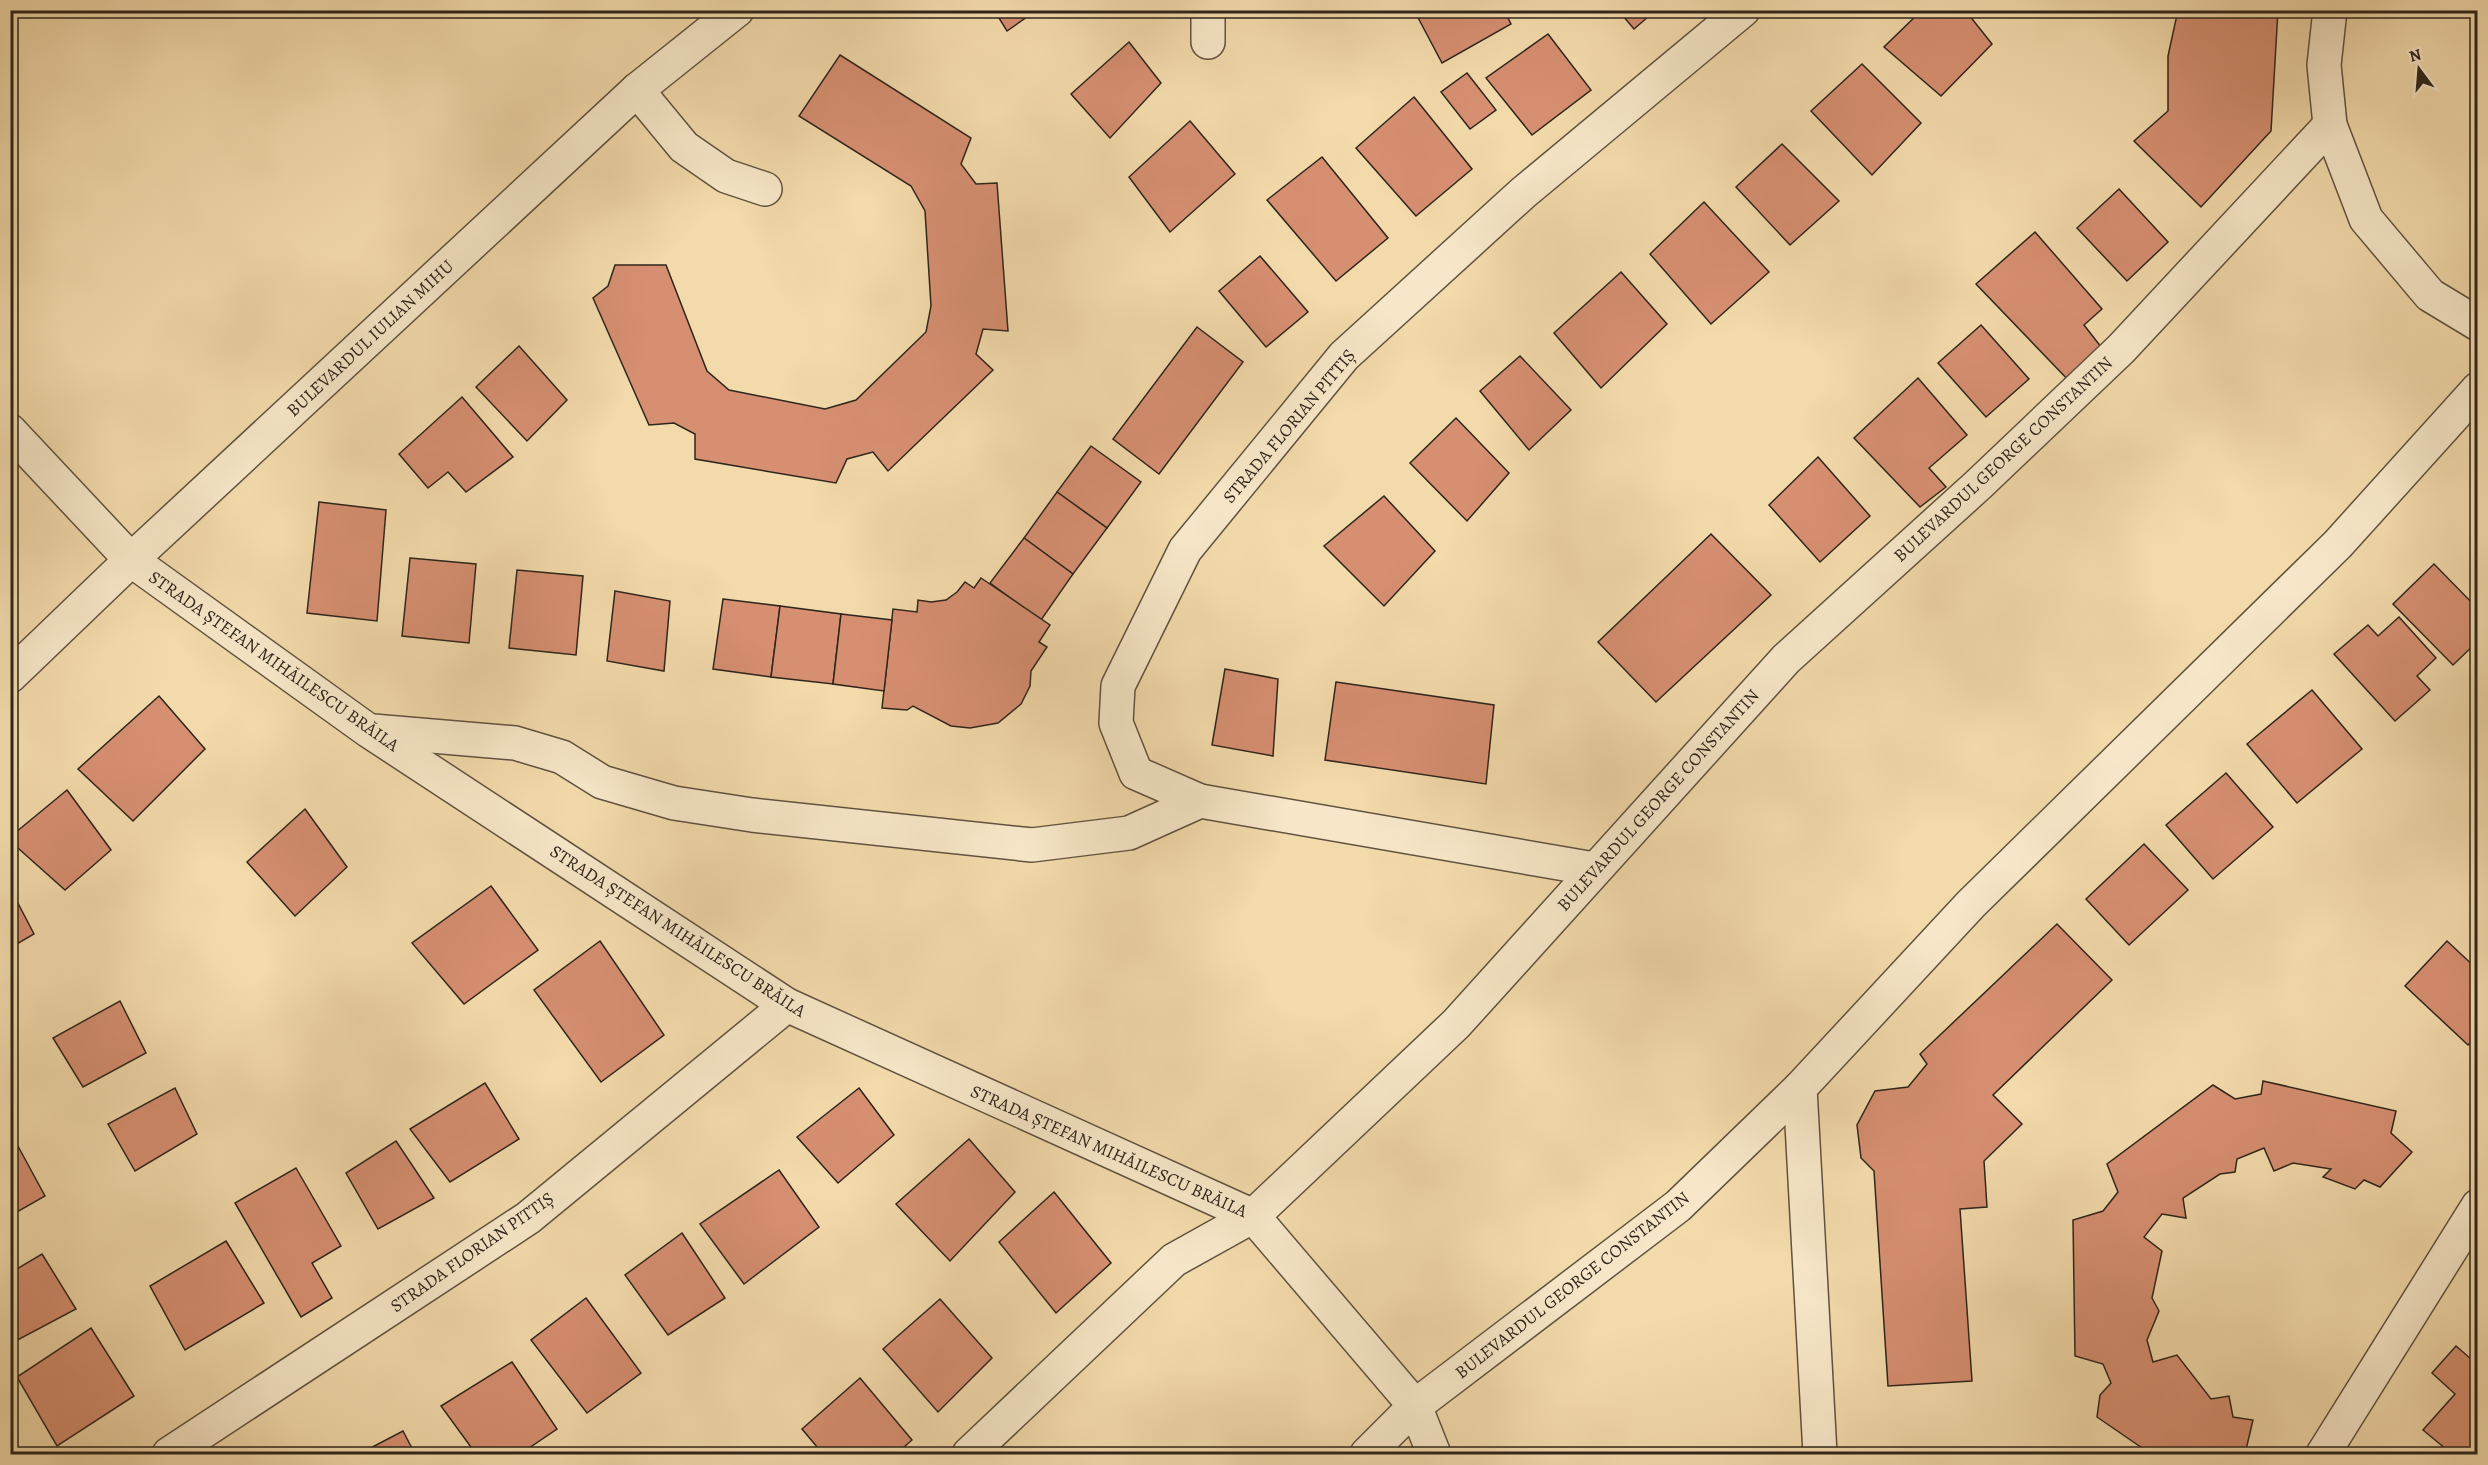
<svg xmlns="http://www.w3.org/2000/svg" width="2488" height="1465" font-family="Alegreya,serif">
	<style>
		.building { fill: #d68f71; stroke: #2e251b; stroke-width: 1.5 }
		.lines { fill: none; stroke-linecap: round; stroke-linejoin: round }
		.minor-casing { stroke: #5f523f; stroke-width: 36 }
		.minor { stroke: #f7e7c8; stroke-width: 33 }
		.labels { text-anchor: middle; stroke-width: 4.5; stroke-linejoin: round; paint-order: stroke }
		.street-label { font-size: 18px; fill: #2e251b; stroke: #f7e7c8 }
	</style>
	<rect width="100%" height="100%" fill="#f3daab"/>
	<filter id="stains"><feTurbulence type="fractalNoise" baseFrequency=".00333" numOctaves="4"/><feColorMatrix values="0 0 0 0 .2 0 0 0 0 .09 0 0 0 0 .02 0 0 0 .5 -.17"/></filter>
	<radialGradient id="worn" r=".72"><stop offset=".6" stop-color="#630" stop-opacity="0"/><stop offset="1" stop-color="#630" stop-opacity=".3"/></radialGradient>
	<g class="building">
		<path d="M994,10H1037L1007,31Z"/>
		<path d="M1414,10H1504L1511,24L1442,63Z"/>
		<path d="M1618,10H1656L1634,29Z"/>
		<path d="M1922,10H1965L1992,44L1941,96L1884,47Z"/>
		<path d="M2178,10H2278L2271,131L2201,207L2134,141L2168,111V56Z"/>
		<path d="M1548,34L1591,90L1532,135L1486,78Z"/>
		<path d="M1129,42L1161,83L1110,138L1071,94Z"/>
		<path d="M840,55L971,138L961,164L976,184L997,183L1008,331L983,329L976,354L993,370L888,471L873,452L847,459L836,483L695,459V434L674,423L649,425L593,298L608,286L615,265H666L707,371L729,390L825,409L856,400L926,332L931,306L925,211L911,186L799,116Z"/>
		<path d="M1862,64L1921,123L1872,175L1811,111Z"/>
		<path d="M1467,73L1496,110L1470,129L1441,92Z"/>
		<path d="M1414,97L1472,169L1416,216L1356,148Z"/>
		<path d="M1190,121L1235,174L1170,232L1129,177Z"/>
		<path d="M1782,144L1839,201L1790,245L1736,187Z"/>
		<path d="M1322,157L1388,238L1336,281L1267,200Z"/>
		<path d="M2119,189L2168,242L2127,281L2077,228Z"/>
		<path d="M1704,202L1769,272L1711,324L1650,254Z"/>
		<path d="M2035,232L2102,309L2084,325L2105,352L2072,384L1976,284Z"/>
		<path d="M1260,256L1308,312L1266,347L1219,291Z"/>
		<path d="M1621,272L1667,324L1601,388L1554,333Z"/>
		<path d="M1981,325L2029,379L1986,417L1938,363Z"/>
		<path d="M1197,327L1243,362L1159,474L1113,439Z"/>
		<path d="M519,346L567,400L527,441L476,387Z"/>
		<path d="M1520,356L1571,410L1529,450L1480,391Z"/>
		<path d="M1918,378L1967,435L1929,468L1946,487L1920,507L1854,438Z"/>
		<path d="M462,397L513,457L466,492L448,472L428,488L399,454Z"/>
		<path d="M1456,418L1509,473L1467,521L1410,463Z"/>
		<path d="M1091,446L1141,482L1107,528L1057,492Z"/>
		<path d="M1818,457L1870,516L1820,562L1769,505Z"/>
		<path d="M1057,492L1107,528L1073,574L1024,538Z"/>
		<path d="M1384,496L1435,551L1384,606L1324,546Z"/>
		<path d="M319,502L386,510L377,621L307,613Z"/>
		<path d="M1711,534L1771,595L1656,702L1598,642Z"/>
		<path d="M1024,538L1073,574L1041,620L990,583Z"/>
		<path d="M410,558L476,564L469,643L402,636Z"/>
		<path d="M2434,564L2478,609V641L2453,665L2393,604Z"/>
		<path d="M517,570L583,576L576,655L509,648Z"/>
		<path d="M981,578L1050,625L1039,642L1047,647L1031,671L1030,686L1021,704L998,723L970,728L951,726L913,706L907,710L882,708L893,609L917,612L918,600L931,602L946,600L957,592L965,582L974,588Z"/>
		<path d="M615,591L670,601L664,671L607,661Z"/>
		<path d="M723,599L780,606L771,677L713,669Z"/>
		<path d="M780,606L841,614L833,684L771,677Z"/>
		<path d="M841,614L892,620L884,691L833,684Z"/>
		<path d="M2399,617L2436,658L2417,676L2430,690L2395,721L2334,654L2368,625L2378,636Z"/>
		<path d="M1225,669L1278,679L1273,756L1212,745Z"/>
		<path d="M1336,682L1494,705L1486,784L1325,760Z"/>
		<path d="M2312,690L2362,749L2297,803L2247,744Z"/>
		<path d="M159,696L205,749L133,821L78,769Z"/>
		<path d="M2226,773L2273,827L2213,879L2166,825Z"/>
		<path d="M67,790L111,850L65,890L10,841V837Z"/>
		<path d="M305,809L347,867L295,916L247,862Z"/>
		<path d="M2144,844L2188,890L2129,945L2086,899Z"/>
		<path d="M491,886L538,950L464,1004L412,943Z"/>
		<path d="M10,888L34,934L10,948Z"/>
		<path d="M2057,924L2112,980L1993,1095L2022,1124L1984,1161L1987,1207L1960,1209L1972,1381L1888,1386L1874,1171L1861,1158L1857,1125L1875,1091L1908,1087L1927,1064L1920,1054Z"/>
		<path d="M600,941L664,1035L601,1082L534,990Z"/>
		<path d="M2447,941L2478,970V1035L2468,1045L2405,986Z"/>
		<path d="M120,1001L146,1053L83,1087L53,1038Z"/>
		<path d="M2263,1081L2396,1111L2391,1133L2412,1152L2380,1187L2364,1180L2355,1189L2323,1177L2331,1169L2293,1163L2274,1171L2264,1148L2237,1159L2235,1172L2220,1174L2183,1198L2186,1218L2162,1214L2144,1237L2162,1251L2152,1298L2159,1311L2147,1340L2153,1362L2177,1355L2211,1399L2229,1396L2233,1417L2253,1420L2245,1454H2151L2097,1417L2100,1395L2111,1383L2103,1364L2075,1356L2073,1220L2103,1211L2118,1192L2107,1164L2213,1085L2235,1099L2261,1094Z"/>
		<path d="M485,1083L519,1139L450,1182L410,1129Z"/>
		<path d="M175,1088L197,1134L135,1171L108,1124Z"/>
		<path d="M859,1088L894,1135L838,1183L797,1137Z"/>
		<path d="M13,1137L45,1196L10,1216V1139Z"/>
		<path d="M969,1139L1015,1192L950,1261L896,1204Z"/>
		<path d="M396,1141L434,1198L378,1229L346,1173Z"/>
		<path d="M296,1168L341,1246L312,1263L332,1298L301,1317L235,1203Z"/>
		<path d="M779,1170L819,1227L744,1284L700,1224Z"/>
		<path d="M1054,1192L1111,1263L1056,1313L999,1242Z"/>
		<path d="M682,1233L725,1298L668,1335L625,1275Z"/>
		<path d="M226,1241L264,1303L185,1350L150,1286Z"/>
		<path d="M42,1254L76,1309L10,1344V1273Z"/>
		<path d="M586,1298L641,1373L587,1413L531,1340Z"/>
		<path d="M940,1299L992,1358L938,1412L883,1349Z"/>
		<path d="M91,1328L134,1396L57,1446L17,1377Z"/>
		<path d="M2456,1346L2478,1365V1454H2452L2423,1430L2455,1394L2432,1373Z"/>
		<path d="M512,1362L557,1429L520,1454H476L441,1406Z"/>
		<path d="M860,1378L912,1440L896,1454H823L802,1429Z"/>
		<path d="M403,1431L415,1454H359Z"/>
	</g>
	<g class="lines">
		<defs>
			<g id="minor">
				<path d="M2330,10L2324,65L2330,125L2366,219L2430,295L2478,324"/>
				<path d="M1208,42V10"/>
				<path d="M637,90L684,147L726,176L765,189"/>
				<path d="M10,431L131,560L369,731L787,1005L1253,1216L1415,1406L1434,1454"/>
				<path d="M10,676L131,560L637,90L737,10"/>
				<path d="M373,731L515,743L562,757L602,782L674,803L752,815L1032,845L1129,833L1200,801L1594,869"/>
				<path d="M1200,801L1136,773L1116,723L1118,686L1185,550L1344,356L1523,193L1743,10"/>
				<path d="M1800,1088L1820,1454"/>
				<path d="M169,1454L528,1218L787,1005"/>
				<path d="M969,1454L1174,1260L1253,1216L1456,1024L1786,659L1978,485L2121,349L2330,125"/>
				<path d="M1367,1454L1415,1406L1678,1206L1800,1088L1971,904L2338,544L2478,389"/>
				<path d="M2323,1454L2478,1206"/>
			</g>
		</defs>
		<use href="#minor" class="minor-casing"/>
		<use href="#minor" class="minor"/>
	</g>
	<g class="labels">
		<g class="street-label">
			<text transform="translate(370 338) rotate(-43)" y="6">BULEVARDUL IULIAN MIHU</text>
			<text transform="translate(1289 426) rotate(-50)" y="6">STRADA FLORIAN PITTIȘ</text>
			<text transform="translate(2003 459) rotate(-43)" y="6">BULEVARDUL GEORGE CONSTANTIN</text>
			<text transform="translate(274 661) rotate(35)" y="6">STRADA ȘTEFAN MIHĂILESCU BRĂILA</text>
			<text transform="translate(1658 800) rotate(-48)" y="6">BULEVARDUL GEORGE CONSTANTIN</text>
			<text transform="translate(678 931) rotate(33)" y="6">STRADA ȘTEFAN MIHĂILESCU BRĂILA</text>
			<text transform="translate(1109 1151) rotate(24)" y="6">STRADA ȘTEFAN MIHĂILESCU BRĂILA</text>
			<text transform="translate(472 1252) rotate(-35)" y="6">STRADA FLORIAN PITTIȘ</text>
			<text transform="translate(1572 1285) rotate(-38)" y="6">BULEVARDUL GEORGE CONSTANTIN</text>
		</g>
	</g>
	<rect width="2488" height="1465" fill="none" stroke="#f3daab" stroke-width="36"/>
	<rect x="12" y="12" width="2464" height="1441" fill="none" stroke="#2e251b" stroke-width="3"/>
	<rect x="18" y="18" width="2452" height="1429" fill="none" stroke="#2e251b" stroke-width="1.5"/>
	<g transform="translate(2419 69) rotate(344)" stroke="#f7e7c8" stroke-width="4.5" paint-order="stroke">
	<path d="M0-4.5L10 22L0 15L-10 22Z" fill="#2e251b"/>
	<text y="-9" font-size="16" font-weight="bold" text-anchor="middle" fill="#2e251b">N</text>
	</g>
	<rect width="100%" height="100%" filter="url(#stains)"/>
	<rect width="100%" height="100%" fill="url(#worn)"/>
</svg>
